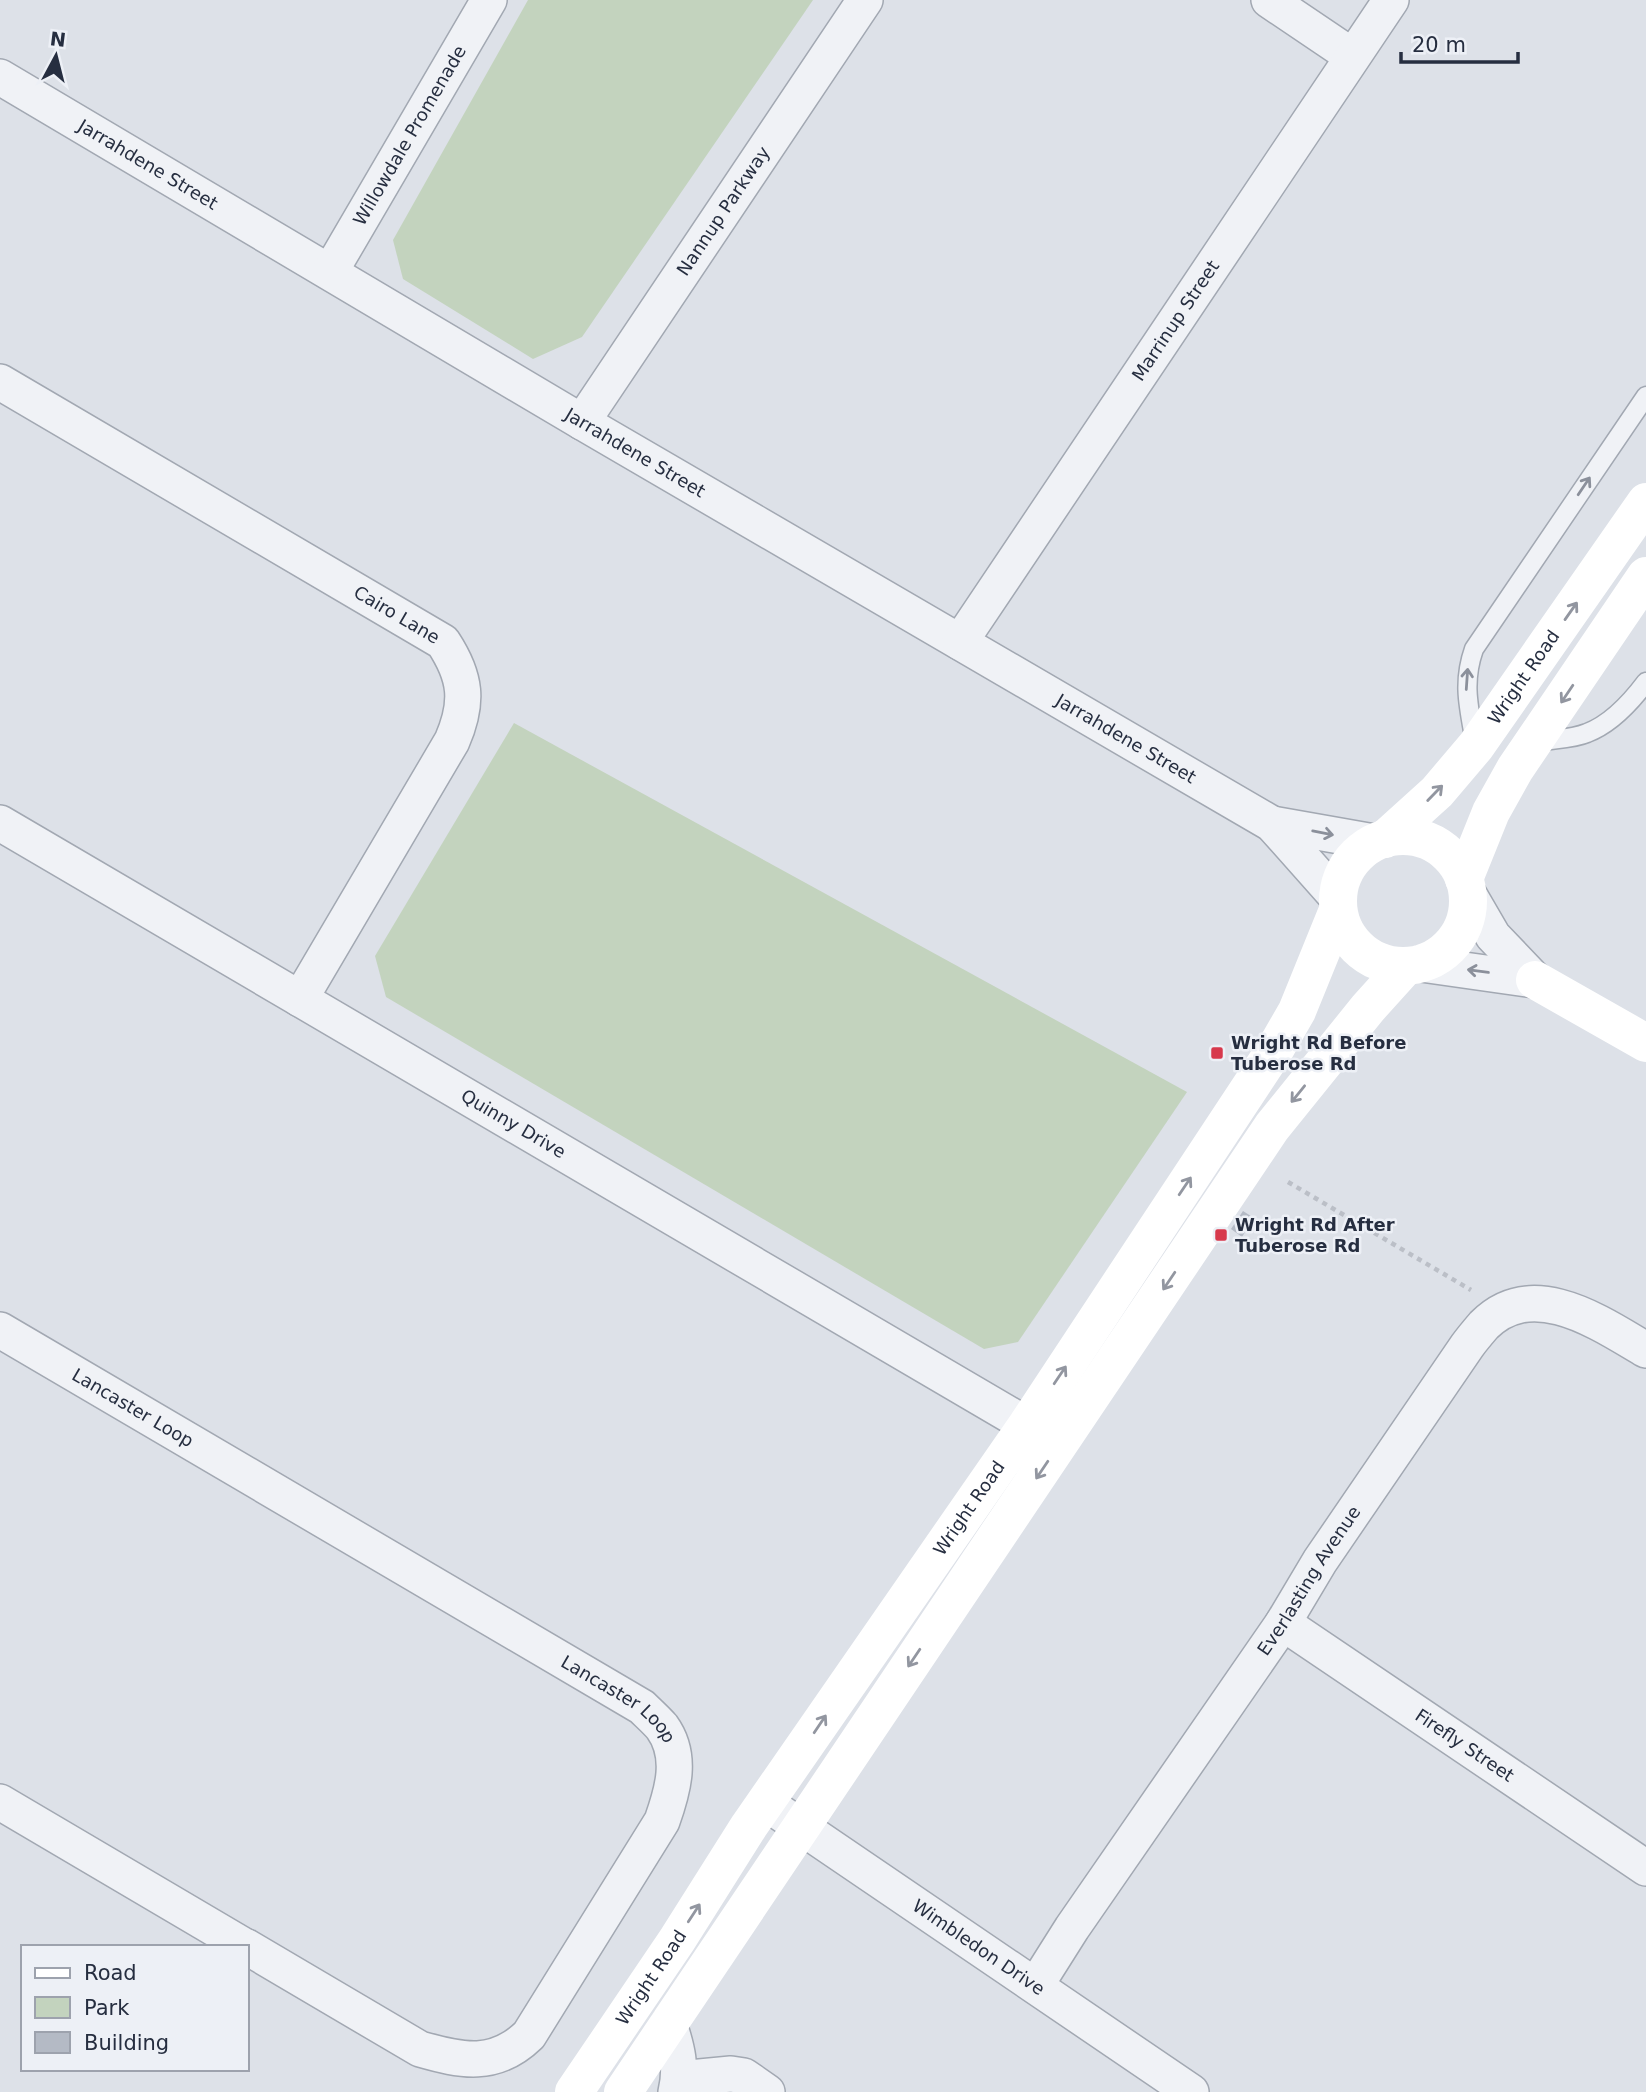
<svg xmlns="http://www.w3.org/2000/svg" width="1646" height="2092" font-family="'DejaVu Sans',sans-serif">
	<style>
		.green { fill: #c3d3be }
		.building { fill: #b4bac5 }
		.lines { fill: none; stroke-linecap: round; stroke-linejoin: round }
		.lane-casing { stroke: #a2a8b2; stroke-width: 21 }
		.street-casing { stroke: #a2a8b2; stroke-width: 38 }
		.path { stroke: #bbbfc7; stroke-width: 4.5; stroke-dasharray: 5 5; stroke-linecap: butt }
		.lane { stroke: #f0f2f6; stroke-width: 18 }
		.street { stroke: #f0f2f6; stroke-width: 35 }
		.secondary { stroke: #fff; stroke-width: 38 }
		.oneway { stroke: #8b909b }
		.oneway2 { stroke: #9296a0 }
		.poi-dot { fill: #d7394c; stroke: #edf0f6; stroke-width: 2.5 }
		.labels { text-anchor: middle; stroke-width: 5; stroke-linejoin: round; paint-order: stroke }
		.street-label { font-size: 18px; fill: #262e40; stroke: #edf0f6 }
		.poi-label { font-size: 18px; font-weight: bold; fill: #262e40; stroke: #edf0f6; text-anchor: start }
	</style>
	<rect width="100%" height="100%" fill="#dde1e8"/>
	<g class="green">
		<path d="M528,0H813L582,337L533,359L403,279L393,240Z"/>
		<path d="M514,723L1187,1092L1018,1342L984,1349L386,997L375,956Z"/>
	</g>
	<path class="building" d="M1243,1211L1254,1218L1242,1237L1231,1229Z"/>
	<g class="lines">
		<defs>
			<g id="lane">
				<path d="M1475,742C1469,708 1462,683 1474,649L1646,396"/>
				<path d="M1537,742C1553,739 1573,739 1587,733C1611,724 1631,702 1646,682"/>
			</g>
			<g id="street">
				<path d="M1269,0L1352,56"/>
				<path id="s1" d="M0,77L582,422L1272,824L1337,897"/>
				<path id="s2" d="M330,272L489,0"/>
				<path id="s3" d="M0,382L443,642C466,677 469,702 452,741L300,999"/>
				<path id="s4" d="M582,422L865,0"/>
				<path id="s5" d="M960,642L1391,0"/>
				<path id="s6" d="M0,823L1027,1425"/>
				<path d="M1272,824L1374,842"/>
				<path d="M1468,893L1493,936L1535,980"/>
				<path d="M1421,964L1535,980"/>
				<path id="s7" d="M0,1330L642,1707C648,1713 656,1720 662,1727C683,1756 673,1790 662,1821L529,2035C495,2068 462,2061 420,2049L247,1947"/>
				<path id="s8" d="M1283,1623L1646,1868"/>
				<path d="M0,1802L246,1947"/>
				<path id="s9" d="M766,1803L1191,2092"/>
				<path id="s10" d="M1036,1985L1072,1928L1283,1623L1320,1561L1467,1346C1472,1339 1478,1332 1484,1325C1533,1276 1600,1323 1646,1350"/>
				<path d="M669,2024C677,2048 682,2067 676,2092"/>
				<path d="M679,2079L731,2074L744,2076L767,2092"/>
			</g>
		</defs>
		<use href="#lane" class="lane-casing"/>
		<use href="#street" class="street-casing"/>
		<path class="path" d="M1288,1182L1471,1290"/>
		<use href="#lane" class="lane"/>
		<use href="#street" class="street"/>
		<g class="secondary">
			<circle cx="1403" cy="901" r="65"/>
			<path id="s11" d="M1385,839L1437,792L1476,746L1646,502"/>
			<path d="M1464,879L1491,812L1515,769L1646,576"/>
			<path d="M1535,980L1646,1043"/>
			<path id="s12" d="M574,2092L677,1940L749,1826L1027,1425L1274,1051L1297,1011L1338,910"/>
			<path d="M623,2092L1272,1127L1368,1008L1405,967"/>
		</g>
	</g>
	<defs><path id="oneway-shaft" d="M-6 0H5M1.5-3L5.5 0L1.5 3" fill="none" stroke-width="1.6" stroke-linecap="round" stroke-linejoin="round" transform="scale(1.75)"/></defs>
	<g class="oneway">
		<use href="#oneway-shaft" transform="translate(1584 486) rotate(-56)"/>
		<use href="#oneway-shaft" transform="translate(1467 679) rotate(-86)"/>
		<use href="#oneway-shaft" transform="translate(1323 833) rotate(11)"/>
		<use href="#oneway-shaft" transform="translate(1478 971) rotate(-172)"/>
	</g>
	<g class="oneway2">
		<use href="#oneway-shaft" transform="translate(1571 611) rotate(-55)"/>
		<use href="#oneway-shaft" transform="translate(1567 694) rotate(124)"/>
		<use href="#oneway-shaft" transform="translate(1435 793) rotate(-46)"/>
		<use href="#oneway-shaft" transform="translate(1298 1094) rotate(129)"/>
		<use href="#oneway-shaft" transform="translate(1185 1186) rotate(-56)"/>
		<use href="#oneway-shaft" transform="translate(1169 1281) rotate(124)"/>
		<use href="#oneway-shaft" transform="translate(1060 1375) rotate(-56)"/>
		<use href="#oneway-shaft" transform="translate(1042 1470) rotate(124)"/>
		<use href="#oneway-shaft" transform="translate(914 1658) rotate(124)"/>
		<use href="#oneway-shaft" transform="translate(820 1724) rotate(-56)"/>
		<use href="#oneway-shaft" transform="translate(694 1913) rotate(-57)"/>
	</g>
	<g class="poi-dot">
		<rect x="1210" y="1046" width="14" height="14" rx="3.5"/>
		<rect x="1214" y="1228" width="14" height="14" rx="3.5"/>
	</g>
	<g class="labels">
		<g class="street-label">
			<text dy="6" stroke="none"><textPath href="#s2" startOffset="158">Willowdale Promenade</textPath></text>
			<text dy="6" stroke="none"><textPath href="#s1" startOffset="172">Jarrahdene Street</textPath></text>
			<text dy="6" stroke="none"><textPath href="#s4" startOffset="254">Nannup Parkway</textPath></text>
			<text dy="6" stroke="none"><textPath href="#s5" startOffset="387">Marrinup Street</textPath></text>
			<text dy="6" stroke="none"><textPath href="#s1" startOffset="738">Jarrahdene Street</textPath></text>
			<text dy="6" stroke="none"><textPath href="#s3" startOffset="460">Cairo Lane</textPath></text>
			<text dy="6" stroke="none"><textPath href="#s11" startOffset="214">Wright Road</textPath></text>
			<text dy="6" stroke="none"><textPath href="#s1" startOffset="1306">Jarrahdene Street</textPath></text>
			<text dy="6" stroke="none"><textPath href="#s6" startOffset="595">Quinny Drive</textPath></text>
			<text dy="6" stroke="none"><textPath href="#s7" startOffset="154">Lancaster Loop</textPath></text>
			<text dy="6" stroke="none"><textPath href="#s12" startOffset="705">Wright Road</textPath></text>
			<text dy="6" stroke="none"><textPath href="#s10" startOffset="488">Everlasting Avenue</textPath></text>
			<text dy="6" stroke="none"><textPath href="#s7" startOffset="721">Lancaster Loop</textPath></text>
			<text dy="6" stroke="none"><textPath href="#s8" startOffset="219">Firefly Street</textPath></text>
			<text dy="6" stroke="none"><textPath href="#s9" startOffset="257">Wimbledon Drive</textPath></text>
			<text dy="6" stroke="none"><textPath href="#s12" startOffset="138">Wright Road</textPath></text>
		</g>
		<g class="poi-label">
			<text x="1231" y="1049">Wright Rd Before<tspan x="1231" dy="21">Tuberose Rd</tspan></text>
			<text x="1235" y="1231">Wright Rd After<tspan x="1235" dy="21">Tuberose Rd</tspan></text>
		</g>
	</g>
	<rect x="21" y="1945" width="228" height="126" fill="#edf0f6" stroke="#9da2ad" stroke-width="2"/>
	<rect x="35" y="1968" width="35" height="10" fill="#ffffff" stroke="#9da2ad" stroke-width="2"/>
	<text x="84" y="1980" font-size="21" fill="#262e40">Road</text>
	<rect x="35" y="1997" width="35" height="21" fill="#c3d3be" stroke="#9da2ad" stroke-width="2"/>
	<text x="84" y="2015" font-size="21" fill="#262e40">Park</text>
	<rect x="35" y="2032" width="35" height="21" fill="#b4bac5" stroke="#9da2ad" stroke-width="2"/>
	<text x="84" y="2050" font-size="21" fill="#262e40">Building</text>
	<g transform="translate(56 56) rotate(7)" stroke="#edf0f6" stroke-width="5" paint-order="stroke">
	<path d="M0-5L12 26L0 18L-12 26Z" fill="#262e40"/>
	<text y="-10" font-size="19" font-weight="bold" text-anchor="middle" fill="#262e40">N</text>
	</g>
	<path d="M1401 52v10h117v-10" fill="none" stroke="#262e40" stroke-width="3.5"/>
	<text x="1412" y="52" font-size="21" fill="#262e40" stroke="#edf0f6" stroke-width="5" paint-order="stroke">20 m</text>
</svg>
